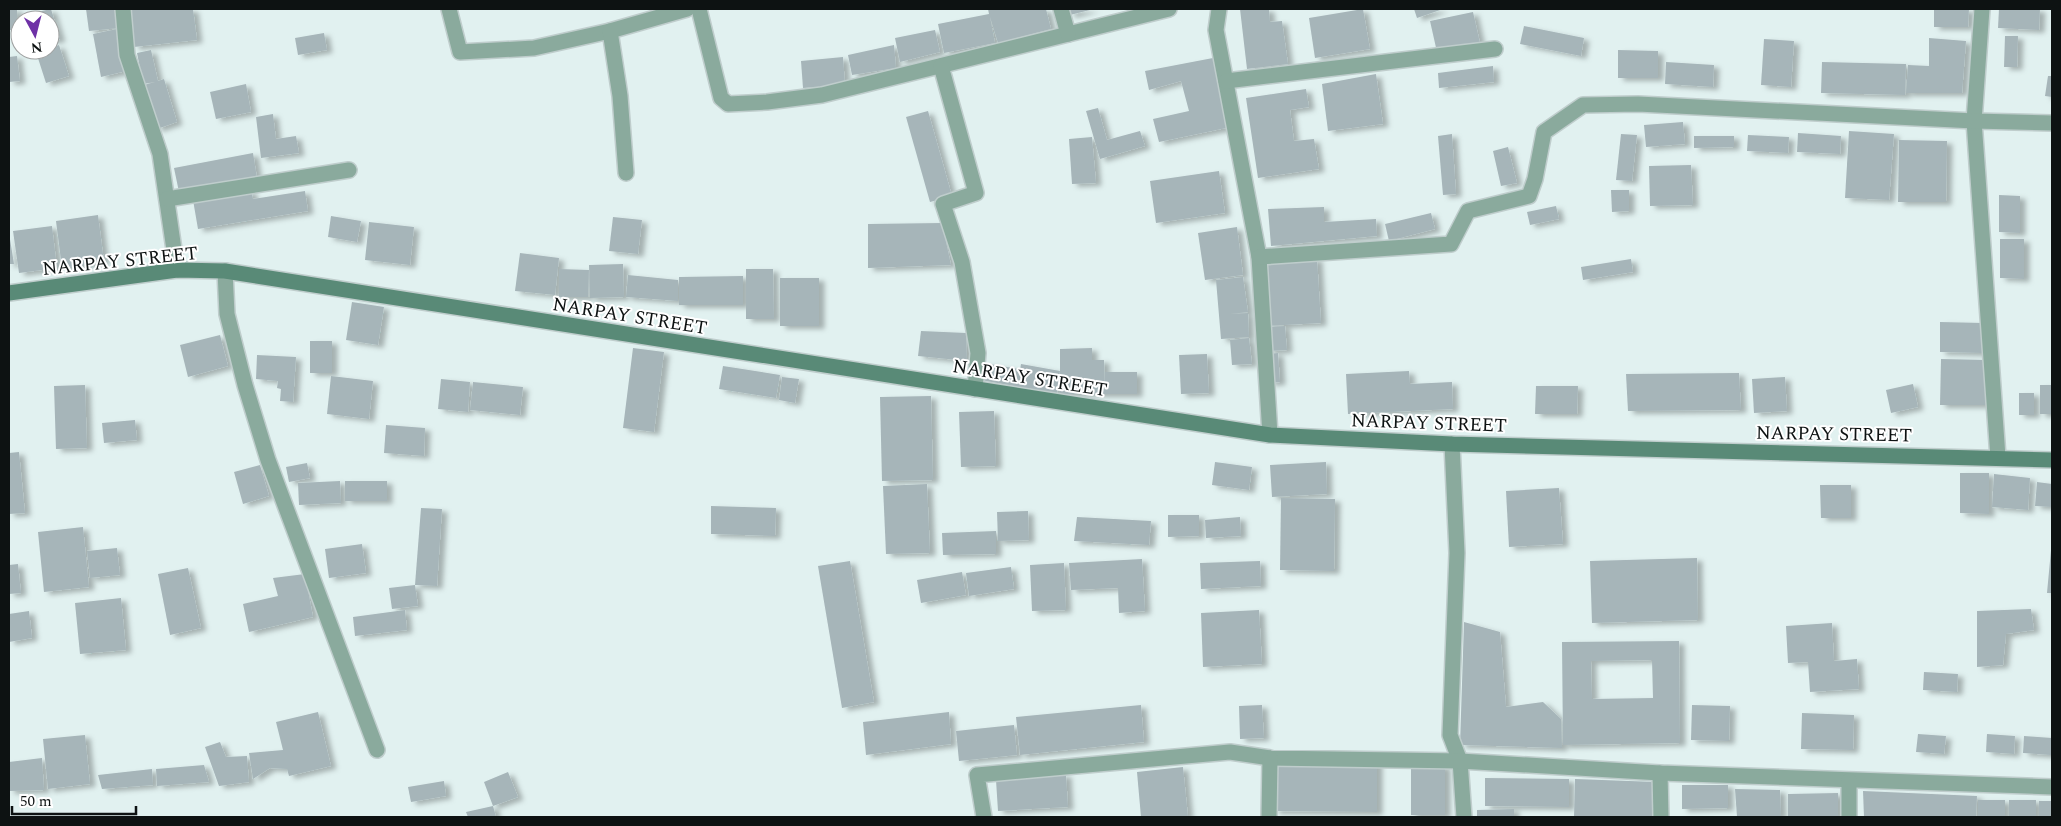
<svg xmlns="http://www.w3.org/2000/svg" width="2061" height="826" font-family="Spectral,serif">
	<style>
		.building { fill: #a6b5b9; fill-rule: evenodd; filter: url(#shadow) }
		.lines { fill: none; stroke-linecap: round; stroke-linejoin: round }
		.street-casing { stroke: #bfcdcc; stroke-width: 18 }
		.secondary-casing { stroke: #bfcdcc; stroke-width: 18 }
		.street { stroke: #8aaa9d; stroke-width: 15 }
		.secondary { stroke: #598a77; stroke-width: 15 }
		.labels { text-anchor: middle; stroke-width: 4; stroke-linejoin: round; paint-order: stroke }
		.street-label { font-size: 19px; fill: #0d1212; stroke: #fff }
	</style>
	<defs>
		<filter id="shadow"><feDropShadow dx="5.5" dy="3" stdDeviation="2.5" flood-color="#0004"/></filter>
	</defs>
	<rect width="100%" height="100%" fill="#e1f1f0"/>
	<g class="building">
		<rect x="9" y="9" width="8" height="21"/>
		<path d="M51,9L60,39L50,41V20H34L32,13Z"/>
		<path d="M86,9H117L119,28L89,31Z"/>
		<path d="M130,9H193L197,40L134,47Z"/>
		<path d="M988,9H1046L1051,29L998,43L990,17L995,43L944,53L938,24L989,14Z"/>
		<path d="M1068,9H1094L1070,15Z"/>
		<path d="M1240,9H1269L1270,22L1282,21L1288,64L1247,69Z"/>
		<path d="M1363,9L1370,49L1315,58L1309,18Z"/>
		<path d="M1414,9H1443L1417,18Z"/>
		<path d="M1934,9H1969L1968,27H1934Z"/>
		<path d="M1999,9H2040L2039,30L1998,28Z"/>
		<path d="M1473,12L1480,43L1437,52L1430,21Z"/>
		<path d="M1524,26L1584,38L1581,56L1520,44Z"/>
		<path d="M117,29L126,71L101,77L93,34Z"/>
		<path d="M935,30L940,52L900,62L895,38Z"/>
		<path d="M324,33L327,50L298,55L295,38Z"/>
		<path d="M2005,36H2018L2017,67H2004Z"/>
		<path d="M1929,38L1966,41L1962,93H1906L1908,65L1929,66Z"/>
		<path d="M1764,39L1794,41L1791,87L1761,85Z"/>
		<path d="M59,45L69,76L46,83L36,52L50,50V48Z"/>
		<path d="M894,45L896,68L852,75L848,55Z"/>
		<path d="M151,50L158,81L164,79L177,122L157,129L144,85L155,82L143,84L137,53Z"/>
		<path d="M1618,50L1658,51V78H1618Z"/>
		<path d="M17,56L20,81L9,82V57Z"/>
		<path d="M843,57L845,85L803,88L801,61Z"/>
		<path d="M1213,58L1226,128L1159,142L1153,119L1189,111L1181,81L1149,90L1145,71Z"/>
		<path d="M1666,62L1714,65L1713,87L1665,84Z"/>
		<path d="M1822,62L1906,64L1905,95L1821,93Z"/>
		<path d="M1493,66L1494,82L1439,88L1438,73Z"/>
		<path d="M1376,74L1383,124L1328,131L1322,84Z"/>
		<path d="M2048,76H2052V97L2045,96Z"/>
		<path d="M246,84L251,112L216,119L210,92Z"/>
		<path d="M1306,89L1309,107L1290,110L1294,141L1314,139L1319,169L1258,178L1246,98Z"/>
		<path d="M1098,108L1107,140L1140,131L1145,146L1100,159L1086,111Z"/>
		<path d="M928,111L952,196L930,202L906,117Z"/>
		<path d="M273,114L276,139L296,136L299,153L261,158L256,117Z"/>
		<path d="M1683,122L1685,144L1646,147L1644,125Z"/>
		<path d="M1849,131L1894,134L1889,200L1845,198Z"/>
		<path d="M1798,133L1841,136L1840,154L1797,152Z"/>
		<path d="M1452,134L1456,194L1443,195L1438,136Z"/>
		<path d="M1621,134L1637,135L1632,181L1616,180Z"/>
		<path d="M1748,135L1789,137L1788,153L1747,151Z"/>
		<path d="M1694,136H1734V147L1694,148Z"/>
		<path d="M1092,137L1096,183L1072,184L1069,139Z"/>
		<path d="M1899,140L1947,141L1946,202H1898Z"/>
		<path d="M1508,147L1517,183L1501,186L1493,151Z"/>
		<path d="M253,153L257,178L179,192L174,168Z"/>
		<path d="M1691,165L1693,205L1650,206L1649,166Z"/>
		<path d="M1219,171L1225,213L1156,223L1150,181Z"/>
		<path d="M251,190L253,199L305,191L308,211L198,229L193,200Z"/>
		<path d="M1611,190H1629V211L1612,212Z"/>
		<path d="M1999,195L2020,196V233L1999,232Z"/>
		<path d="M1556,206L1559,219L1530,225L1527,212Z"/>
		<path d="M1324,207V222L1376,219L1377,236L1271,246L1268,209Z"/>
		<path d="M1431,213L1435,229L1389,241L1385,224Z"/>
		<path d="M98,215L104,262L62,268L56,221Z"/>
		<path d="M331,216L361,221L357,242L328,237Z"/>
		<path d="M613,217L642,220L638,254L609,251Z"/>
		<path d="M369,222L414,227L410,265L365,260Z"/>
		<path d="M942,223L951,265L868,268V224Z"/>
		<path d="M52,226L57,268L19,273L13,231Z"/>
		<path d="M1237,227L1243,275L1205,280L1198,233Z"/>
		<path d="M9,233L14,264H9Z"/>
		<path d="M2000,239H2024V279L2000,278Z"/>
		<path d="M520,253L559,258L555,295L515,291Z"/>
		<path d="M1317,258L1321,323L1266,326L1262,261Z"/>
		<path d="M1631,259L1633,272L1583,280L1581,267Z"/>
		<path d="M623,264L624,297L590,298L589,265Z"/>
		<path d="M559,269L589,270L588,297H559Z"/>
		<path d="M746,269H773L774,319H746Z"/>
		<path d="M628,275L678,280V301L626,297Z"/>
		<path d="M743,276V305H679V277Z"/>
		<path d="M1243,277L1248,312L1230,314L1248,313L1249,337L1221,339L1216,280Z"/>
		<rect x="780" y="278" width="39" height="48"/>
		<path d="M352,302L384,307L378,345L346,340Z"/>
		<path d="M1940,322L1983,323V353L1940,352Z"/>
		<path d="M1285,326L1287,350L1268,351L1266,327Z"/>
		<path d="M921,331L966,333L967,361L918,356Z"/>
		<path d="M220,335L228,366L188,377L180,345Z"/>
		<path d="M1249,338L1252,364L1232,365L1230,340Z"/>
		<rect x="310" y="341" width="22" height="32"/>
		<path d="M633,348L664,352L654,432L623,428Z"/>
		<path d="M1092,348V360H1104L1105,391V372H1137V394H1060V349Z"/>
		<path d="M1278,353L1280,382L1269,383L1267,354Z"/>
		<path d="M1207,354L1209,393L1181,394L1179,355Z"/>
		<path d="M257,355L296,357L293,402L280,401L281,389L277,388L278,381L256,379Z"/>
		<path d="M1941,359L1987,360L1986,405H1940Z"/>
		<path d="M984,363L1019,369V376L1021,364L1060,371L1057,394L981,380Z"/>
		<path d="M723,366L780,375L776,398L719,389Z"/>
		<path d="M1409,371L1410,384L1452,382L1453,409L1348,414L1346,374Z"/>
		<path d="M1739,373L1741,410L1628,411L1626,374Z"/>
		<path d="M331,376L373,381L369,419L327,414Z"/>
		<path d="M782,377L799,379L795,403L779,400Z"/>
		<path d="M1785,377L1787,411L1754,413L1752,379Z"/>
		<path d="M441,379L470,382L468,412L438,409Z"/>
		<path d="M473,382L523,387L520,415L470,410Z"/>
		<path d="M1913,384L1918,407L1891,413L1886,390Z"/>
		<path d="M85,385L87,448L56,449L54,386Z"/>
		<rect x="2040" y="385" width="12" height="29"/>
		<path d="M1536,386H1578L1577,414H1535Z"/>
		<rect x="2019" y="393" width="15" height="22"/>
		<path d="M931,396L933,480L882,481L880,397Z"/>
		<path d="M994,411L996,466L961,467L959,412Z"/>
		<path d="M135,420L137,440L104,443L102,423Z"/>
		<path d="M386,425L425,428L424,456L384,453Z"/>
		<path d="M19,452L25,513L9,514V453Z"/>
		<path d="M1215,462L1252,467L1249,490L1212,485Z"/>
		<path d="M1326,462L1327,494L1272,497L1270,465Z"/>
		<path d="M307,463L310,478L289,482L286,467Z"/>
		<path d="M260,465L269,496L243,504L234,472Z"/>
		<path d="M1960,473H1989V514L1960,513Z"/>
		<path d="M1994,474L2030,478L2028,510L1992,507Z"/>
		<path d="M340,481L341,503L299,505L298,483Z"/>
		<rect x="345" y="481" width="42" height="20"/>
		<path d="M2037,482L2052,484V507L2035,506Z"/>
		<path d="M927,484L930,553L886,554L883,486Z"/>
		<path d="M1820,485H1851V518H1821Z"/>
		<path d="M1559,488L1563,544L1509,547L1506,491Z"/>
		<path d="M1281,498L1335,499L1334,571L1280,570Z"/>
		<path d="M711,506L776,508L775,536L711,534Z"/>
		<path d="M421,508L442,509L437,586L415,585Z"/>
		<path d="M1028,511L1029,540L998,541L997,512Z"/>
		<path d="M1168,515H1199V536L1168,537Z"/>
		<path d="M1077,517L1151,521L1149,545L1074,541Z"/>
		<path d="M1240,517L1241,536L1206,538L1205,520Z"/>
		<path d="M83,527L89,587L44,592L38,532Z"/>
		<path d="M996,531V554L943,555L942,533Z"/>
		<path d="M362,544L366,573L329,578L325,549Z"/>
		<path d="M117,548L120,575L90,578L87,551Z"/>
		<path d="M2051,550H2052V593H2047Z"/>
		<path d="M1697,558L1698,620L1592,623L1590,561Z"/>
		<path d="M1142,559L1145,611L1119,613L1118,588L1071,590L1069,563Z"/>
		<path d="M850,561L874,702L842,708L818,566Z"/>
		<path d="M1260,561L1261,586L1201,589L1200,563Z"/>
		<path d="M1064,563L1066,610L1032,611L1030,565Z"/>
		<path d="M18,564L21,593L9,594V565Z"/>
		<path d="M1011,567L1014,589L969,596L966,573Z"/>
		<path d="M188,568L201,628L170,635L158,574Z"/>
		<path d="M962,572L966,595L921,603L917,580Z"/>
		<path d="M305,574L313,617L249,632L243,604L278,596L273,578Z"/>
		<path d="M415,585L418,606L392,609L389,588Z"/>
		<path d="M121,598L126,650L80,654L75,603Z"/>
		<path d="M2031,609L2034,630L2006,634L2003,665L1977,667V611Z"/>
		<path d="M405,610L407,630L355,636L353,617Z"/>
		<path d="M1259,610L1262,664L1203,667L1201,613Z"/>
		<path d="M29,611L32,638L9,642V614Z"/>
		<path d="M1464,622L1500,632L1506,707L1543,702L1561,719L1562,748L1460,745Z"/>
		<path d="M1832,623L1834,661L1857,659L1859,689L1810,692L1808,662L1788,663L1786,626Z"/>
		<path d="M1679,641L1680,743L1563,745L1562,642ZM1652,660L1653,698L1592,699L1591,661Z"/>
		<path d="M1924,672L1958,674L1957,692L1923,690Z"/>
		<path d="M1141,705L1144,742L1020,755L1016,717Z"/>
		<path d="M1262,705L1264,738L1240,739L1239,706Z"/>
		<path d="M1692,705L1730,706L1729,741L1691,740Z"/>
		<path d="M318,712L331,766L289,776L287,769L270,768L253,779L249,753L283,750L276,722Z"/>
		<path d="M949,712L951,744L866,755L863,722Z"/>
		<path d="M1802,713L1854,715L1853,750L1801,749Z"/>
		<path d="M1014,725L1017,755L959,761L956,731Z"/>
		<path d="M1918,734L1946,736L1944,754L1916,752Z"/>
		<path d="M1987,734L2015,736L2014,754L1986,752Z"/>
		<path d="M85,735L90,784L48,789L43,739Z"/>
		<path d="M2024,736L2052,738L2051,755L2023,753Z"/>
		<path d="M220,742L226,757L247,756L249,782L219,786L205,747Z"/>
		<path d="M42,758L44,790L9,791V762Z"/>
		<path d="M1274,760H1377V812L1274,811Z"/>
		<path d="M204,765L209,782L157,786L156,769Z"/>
		<rect x="1411" y="765" width="34" height="50"/>
		<path d="M1183,767L1188,817H1141L1137,772Z"/>
		<path d="M152,769L153,785L102,789L98,775Z"/>
		<path d="M508,772L518,797L493,806L496,817H468L466,812L493,806L484,782Z"/>
		<path d="M1066,774L1068,807L998,811L996,780L1043,777V775Z"/>
		<path d="M1485,778L1569,779V807L1485,806Z"/>
		<path d="M1575,779L1656,782L1655,817H1574Z"/>
		<path d="M444,781L446,796L411,802L408,787Z"/>
		<path d="M1682,785H1728V808L1682,809Z"/>
		<path d="M1735,789L1780,790L1781,816L1737,817Z"/>
		<path d="M1863,791L1977,796L1976,817H1864Z"/>
		<path d="M1838,793V817H1788V794Z"/>
		<rect x="1978" y="800" width="27" height="17"/>
		<rect x="2009" y="800" width="27" height="17"/>
		<rect x="2039" y="801" width="13" height="16"/>
		<path d="M1514,809V817H1477V810Z"/>
	</g>
	<g class="lines">
		<defs>
			<g id="street">
				<path d="M123,9L127,55L160,154L177,270"/>
				<path d="M449,9L460,52L534,48L610,31"/>
				<path d="M699,9L721,98L728,104L767,102L822,95L1169,9"/>
				<path d="M1061,9L1068,34"/>
				<path d="M1219,9L1216,30L1259,257L1270,435"/>
				<path d="M1982,9L1974,121L1998,457"/>
				<path d="M941,66L976,193L943,204L962,262L978,353L975,389"/>
				<path d="M1226,81L1495,49"/>
				<path d="M626,173L620,96L610,31L687,9"/>
				<path d="M167,199L349,170"/>
				<path d="M1259,257L1451,244L1468,211L1529,196L1535,179L1544,132L1583,105L1638,104L1974,121L2052,123"/>
				<path d="M225,271L227,314L245,385L268,460L377,750"/>
				<path d="M1452,444L1457,553L1450,735L1460,761L1464,817"/>
				<path d="M1660,773L1661,817"/>
				<path d="M984,817L977,775L1230,752L1270,758L1460,761L1660,773L2052,787"/>
				<path d="M1269,817L1270,758"/>
				<path d="M1849,817V781"/>
			</g>
			<path id="secondary" d="M9,293L177,270L225,271L1270,435L1452,444L2052,460"/>
		</defs>
		<use href="#street" class="street-casing"/>
		<use href="#secondary" class="secondary-casing"/>
		<use href="#street" class="street"/>
		<use href="#secondary" class="secondary"/>
	</g>
	<g class="labels">
		<g class="street-label">
			<text transform="translate(120 260) rotate(-6)" y="7">NARPAY STREET</text>
			<text transform="translate(630 315) rotate(9)" y="7">NARPAY STREET</text>
			<text transform="translate(1030 377) rotate(9)" y="7">NARPAY STREET</text>
			<text transform="translate(1429 422) rotate(2)" y="7">NARPAY STREET</text>
			<text transform="translate(1834 433) rotate(1)" y="7">NARPAY STREET</text>
		</g>
	</g>
	<rect width="2061" height="826" fill="none" stroke="#0d1212" stroke-width="20"/>
	<g transform="translate(35 35) rotate(173)"><circle r="24" fill="#ffffff" stroke="#9ea0a0"/>
	<path d="M0-4L9 19L0 12L-9 19Z" fill="#6e31a6"/>
	<text y="-8" font-size="14" font-weight="bold" text-anchor="middle" fill="#0d1212">N</text>
	</g>
	<path d="M12 806v8h124v-8" fill="none" stroke="#0d1212" stroke-width="2.5"/>
	<text x="20" y="806" font-size="15" fill="#0d1212" stroke="#ffffff" stroke-width="4" paint-order="stroke">50 m</text>
</svg>
